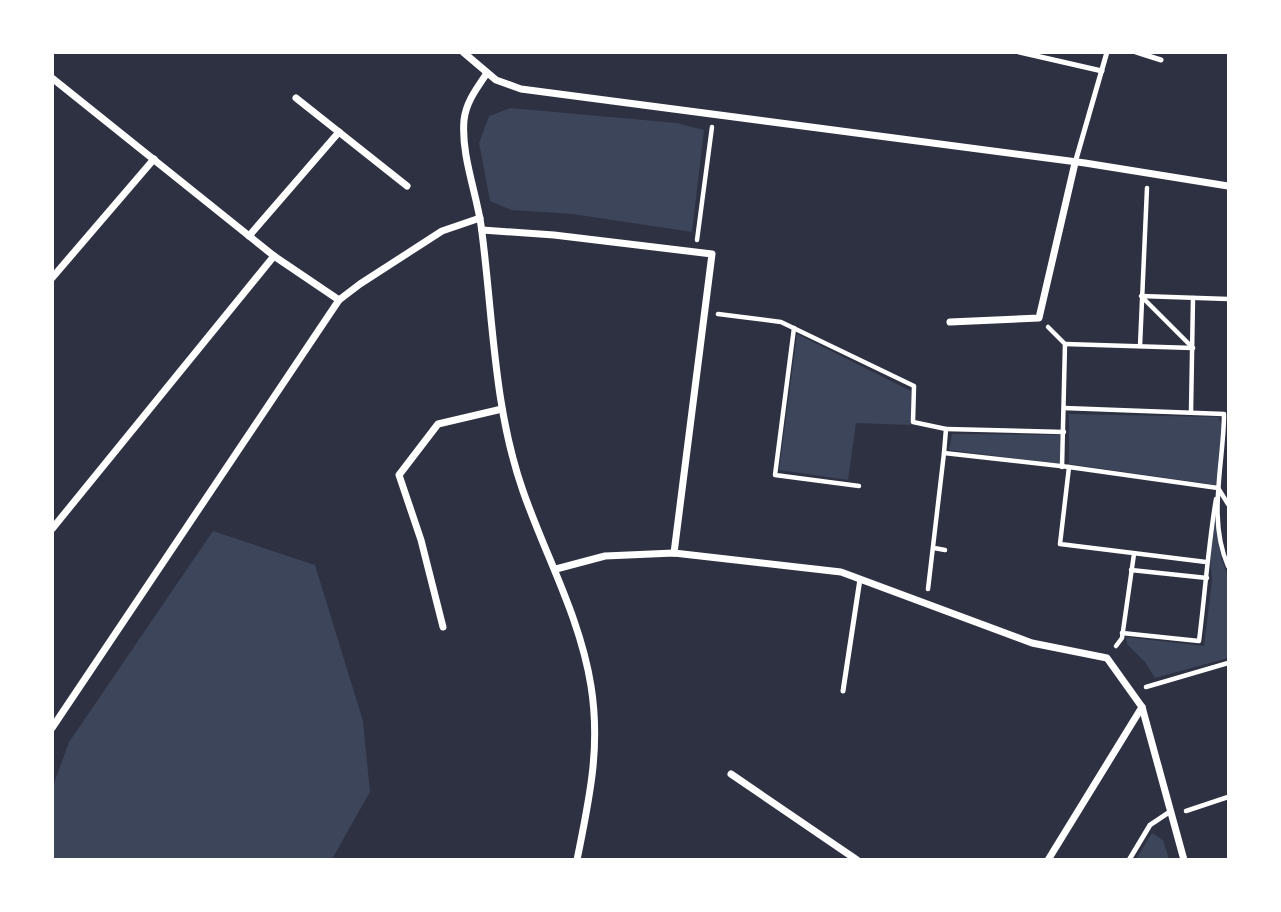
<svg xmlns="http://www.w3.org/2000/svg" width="1281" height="912" font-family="Spectral,serif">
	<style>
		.green { fill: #3c4559 }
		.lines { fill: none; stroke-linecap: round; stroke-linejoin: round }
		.path { stroke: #fff; stroke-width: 4.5 }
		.service { stroke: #fff; stroke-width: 5 }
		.minor { stroke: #fff; stroke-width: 7 }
	</style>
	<rect width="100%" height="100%" fill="#2d3142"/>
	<g class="green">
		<path d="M511,108L677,123L704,130L692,232L572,214L511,210L490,201L479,143L489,116Z"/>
		<path d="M797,334L911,391V425L856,423L848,480L779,470Z"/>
		<path d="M1069,414L1218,417C1229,433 1218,466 1216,485L1069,464Z"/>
		<path d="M952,434L1060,435V464L949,450Z"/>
		<path d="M1216,514L1221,558L1228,576V658L1155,678L1145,662L1127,644L1126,637L1204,646L1212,580L1210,558Z"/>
		<path d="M213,531L315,565L363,721L370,792L332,859H53V786L69,742Z"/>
		<path d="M1152,833L1163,840L1169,859H1136Z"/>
	</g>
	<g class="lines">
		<g class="path">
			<path d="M697,240L712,127"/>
			<path d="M718,314L781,322L914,386L913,422L946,429L944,453L1069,467L1218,488L1228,504"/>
			<path d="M1048,327L1065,344L1062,467"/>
			<path d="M794,328L775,475L859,486"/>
			<path d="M1065,344L1193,348"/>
			<path d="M1140,346L1147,188"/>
			<path d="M1193,348L1141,296L1228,299"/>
			<path d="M1064,408L1224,414C1224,463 1207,518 1228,566"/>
			<path d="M1191,412L1193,298"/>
			<path d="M946,429L1064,432"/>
			<path d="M1069,467L1060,544L1206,562"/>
			<path d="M934,548L945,550"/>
			<path d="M1131,570L1207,578"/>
			<path d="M928,589L944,453"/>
			<path d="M1122,633L1199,641C1205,594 1208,547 1216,499"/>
			<path d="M1116,646L1122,638L1134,554"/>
			<path d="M1146,687L1228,663"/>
			<path d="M1186,811L1228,797"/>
		</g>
		<g class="service">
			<path d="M1019,52L1102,71"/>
			<path d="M1136,52L1161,60"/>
			<path d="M1075,163L1107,52"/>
			<path d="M843,691L860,579"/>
			<path d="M1129,860L1150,825L1171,811"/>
		</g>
		<g class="minor">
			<path d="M463,52L496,80L521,89L1085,163L1228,186"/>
			<path d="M487,73C477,88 466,102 464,120C461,155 476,191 481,225C493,313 493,406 523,491C546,557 580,617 591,686C601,748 589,800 577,860"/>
			<path d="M52,78L274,256L339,300L360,284L442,231L480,218"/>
			<path d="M296,98L407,186"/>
			<path d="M482,230L554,235L712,254L674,553"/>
			<path d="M249,236L339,132"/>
			<path d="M52,278L154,159"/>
			<path d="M950,322L1039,318L1075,163"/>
			<path d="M52,529L274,256"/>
			<path d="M556,569L605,556L674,553L841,572L1032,643L1107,658L1142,707L1184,860"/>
			<path d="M443,627L421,540L399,475L438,424L502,409"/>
			<path d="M52,728L339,300"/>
			<path d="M731,774L857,860"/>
			<path d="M1048,860L1142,707"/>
		</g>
	</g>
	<rect width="1281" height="912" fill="none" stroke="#ffffff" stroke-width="108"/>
</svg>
